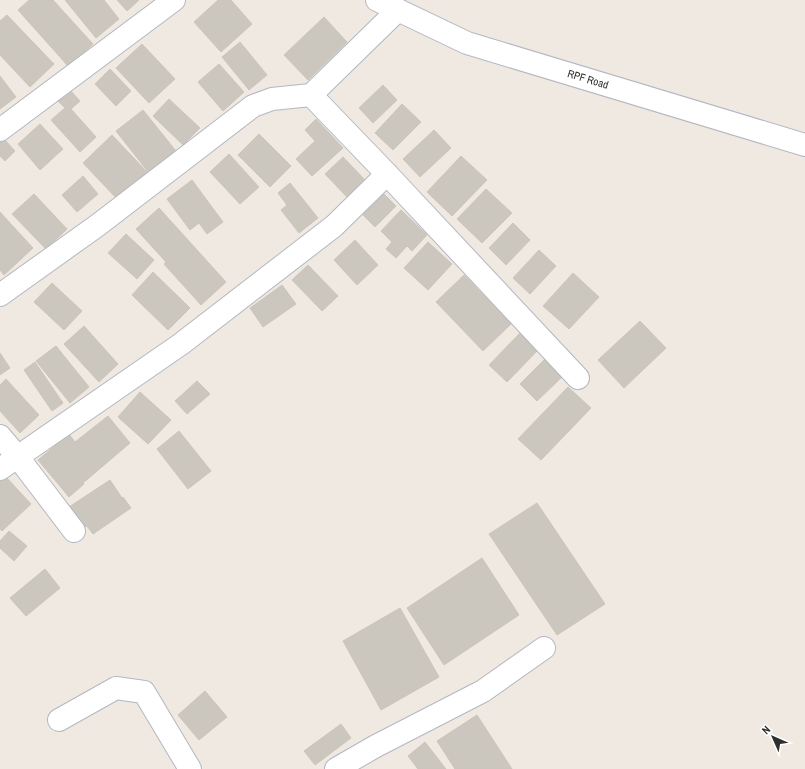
<svg xmlns="http://www.w3.org/2000/svg" width="805" height="769" font-family="'Archivo Narrow',sans-serif">
	<style>
		.building { fill: #cbc7bf; stroke: #cbc5ba }
		.lines { fill: none; stroke-linecap: round; stroke-linejoin: round }
		.street-casing { stroke: #b4b7c1; stroke-width: 24 }
		.secondary-casing { stroke: #b4b7c1; stroke-width: 24 }
		.street { stroke: #fff; stroke-width: 22 }
		.secondary { stroke: #fff; stroke-width: 22 }
		.labels { text-anchor: middle; stroke-width: 3; stroke-linejoin: round; paint-order: stroke }
		.street-label { font-size: 11px; fill: #2e2e2e; stroke: #fff }
	</style>
	<rect width="100%" height="100%" fill="#efe9e1"/>
	<g class="building">
		<path d="M29,0H53L93,44L68,66L18,10Z"/>
		<path d="M65,0H104L119,19L96,38Z"/>
		<path d="M117,0H139L127,11Z"/>
		<path d="M218,0H231L252,24L221,52L194,22Z"/>
		<path d="M7,15L54,64L30,87L0,55V21Z"/>
		<path d="M324,17L347,42L308,80L284,55Z"/>
		<path d="M240,42L267,75L249,90L222,57Z"/>
		<path d="M142,44L175,79L149,103L116,68Z"/>
		<path d="M219,64L244,92L223,111L198,82Z"/>
		<path d="M110,69L131,91L116,106L95,84Z"/>
		<path d="M0,76L16,97L0,109Z"/>
		<path d="M383,85L397,100L373,123L359,108Z"/>
		<path d="M69,89L80,101L71,109L96,137L80,152L51,120L65,108L57,100Z"/>
		<path d="M169,99L200,128L183,145L153,116Z"/>
		<path d="M402,104L421,122L393,150L375,133Z"/>
		<path d="M143,110L176,151L149,173L116,131Z"/>
		<path d="M316,119L343,148L312,176L296,159L315,141L305,130Z"/>
		<path d="M40,124L63,149L40,170L18,144Z"/>
		<path d="M434,130L451,148L420,177L403,159Z"/>
		<path d="M259,134L291,166L270,187L238,155Z"/>
		<path d="M112,135L148,173L119,201L83,163Z"/>
		<path d="M4,139L15,151L5,161L0,156V142Z"/>
		<path d="M229,154L259,187L240,204L210,172Z"/>
		<path d="M461,156L487,180L452,216L427,192Z"/>
		<path d="M343,157L366,181L348,198L325,174Z"/>
		<path d="M83,176L98,194L77,212L62,195Z"/>
		<path d="M192,180L223,222L207,234L199,223L190,230L167,199Z"/>
		<path d="M290,183L318,218L299,233L281,210L287,205L278,193Z"/>
		<path d="M379,189L396,206L375,227L358,210Z"/>
		<path d="M486,189L512,213L482,243L457,219Z"/>
		<path d="M34,194L67,229L46,249L12,214Z"/>
		<path d="M159,208L226,282L201,305L164,264L166,262L136,229Z"/>
		<path d="M401,210L427,235L412,251L407,246L396,258L386,249L392,242L381,231Z"/>
		<path d="M0,212L33,248L4,275L0,270Z"/>
		<path d="M513,223L530,240L506,265L489,248Z"/>
		<path d="M126,234L154,260L137,279L108,253Z"/>
		<path d="M355,240L378,265L357,285L334,260Z"/>
		<path d="M428,242L452,264L428,290L404,268Z"/>
		<path d="M539,250L556,266L530,294L513,278Z"/>
		<path d="M308,265L338,296L322,311L292,280Z"/>
		<path d="M153,272L190,308L168,330L132,295Z"/>
		<path d="M573,273L599,297L569,329L543,306Z"/>
		<path d="M464,275L511,324L483,351L436,302Z"/>
		<path d="M52,283L82,311L64,330L34,302Z"/>
		<path d="M282,285L296,304L263,327L250,308Z"/>
		<path d="M640,321L666,348L624,388L598,360Z"/>
		<path d="M84,326L118,364L99,382L64,344Z"/>
		<path d="M521,332L539,349L507,382L489,365Z"/>
		<path d="M56,346L89,387L70,403L36,361Z"/>
		<path d="M0,353L10,368L0,375Z"/>
		<path d="M545,359L562,377L537,401L520,384Z"/>
		<path d="M35,362L63,403L52,411L24,370Z"/>
		<path d="M6,379L39,415L20,433L0,411V385Z"/>
		<path d="M197,381L210,394L187,414L175,401Z"/>
		<path d="M568,387L591,408L541,460L518,439Z"/>
		<path d="M140,392L171,420L148,444L118,417Z"/>
		<path d="M108,416L130,443L83,483L84,484L69,497L38,460L69,434L75,442Z"/>
		<path d="M179,431L211,471L188,489L157,449Z"/>
		<path d="M6,477L31,504L2,531L0,529V482Z"/>
		<path d="M110,480L122,498L123,497L131,508L93,534L87,526L83,528L69,507Z"/>
		<path d="M537,503L605,604L557,635L489,534Z"/>
		<path d="M9,531L27,546L14,561L0,548V541Z"/>
		<path d="M482,558L519,615L444,665L407,608Z"/>
		<path d="M45,569L60,588L26,616L10,598Z"/>
		<path d="M400,608L439,677L381,710L343,641Z"/>
		<path d="M205,691L227,717L199,740L178,715Z"/>
		<path d="M477,715L512,769H455L437,741Z"/>
		<path d="M341,724L351,738L315,765L304,751Z"/>
		<path d="M425,742L446,769H418L408,756Z"/>
	</g>
	<g class="lines">
		<defs>
			<g id="street">
				<path d="M311,95L387,174L578,378"/>
				<path d="M0,130L174,0"/>
				<path d="M0,295L98,225L253,106L272,99L311,95L398,10"/>
				<path d="M0,436L17,456L74,531"/>
				<path d="M0,469L181,344L334,226L387,174"/>
				<path d="M59,720L116,688L144,692L190,769"/>
				<path d="M336,769L376,746L483,691L544,648"/>
			</g>
			<path id="secondary" d="M377,0L467,43L805,145"/>
		</defs>
		<use href="#street" class="street-casing"/>
		<use href="#secondary" class="secondary-casing"/>
		<use href="#street" class="street"/>
		<use href="#secondary" class="secondary"/>
	</g>
	<g class="labels">
		<g class="street-label">
			<text transform="translate(588 79) rotate(17)" y="4">RPF Road</text>
		</g>
	</g>
	<g transform="translate(773 737) rotate(315)" stroke="#ffffff" stroke-width="3" paint-order="stroke">
	<path d="M0-3L7 15L0 10L-7 15Z" fill="#2e2e2e"/>
	<text y="-6" font-size="11" font-weight="bold" text-anchor="middle" fill="#2e2e2e">N</text>
	</g>
</svg>
